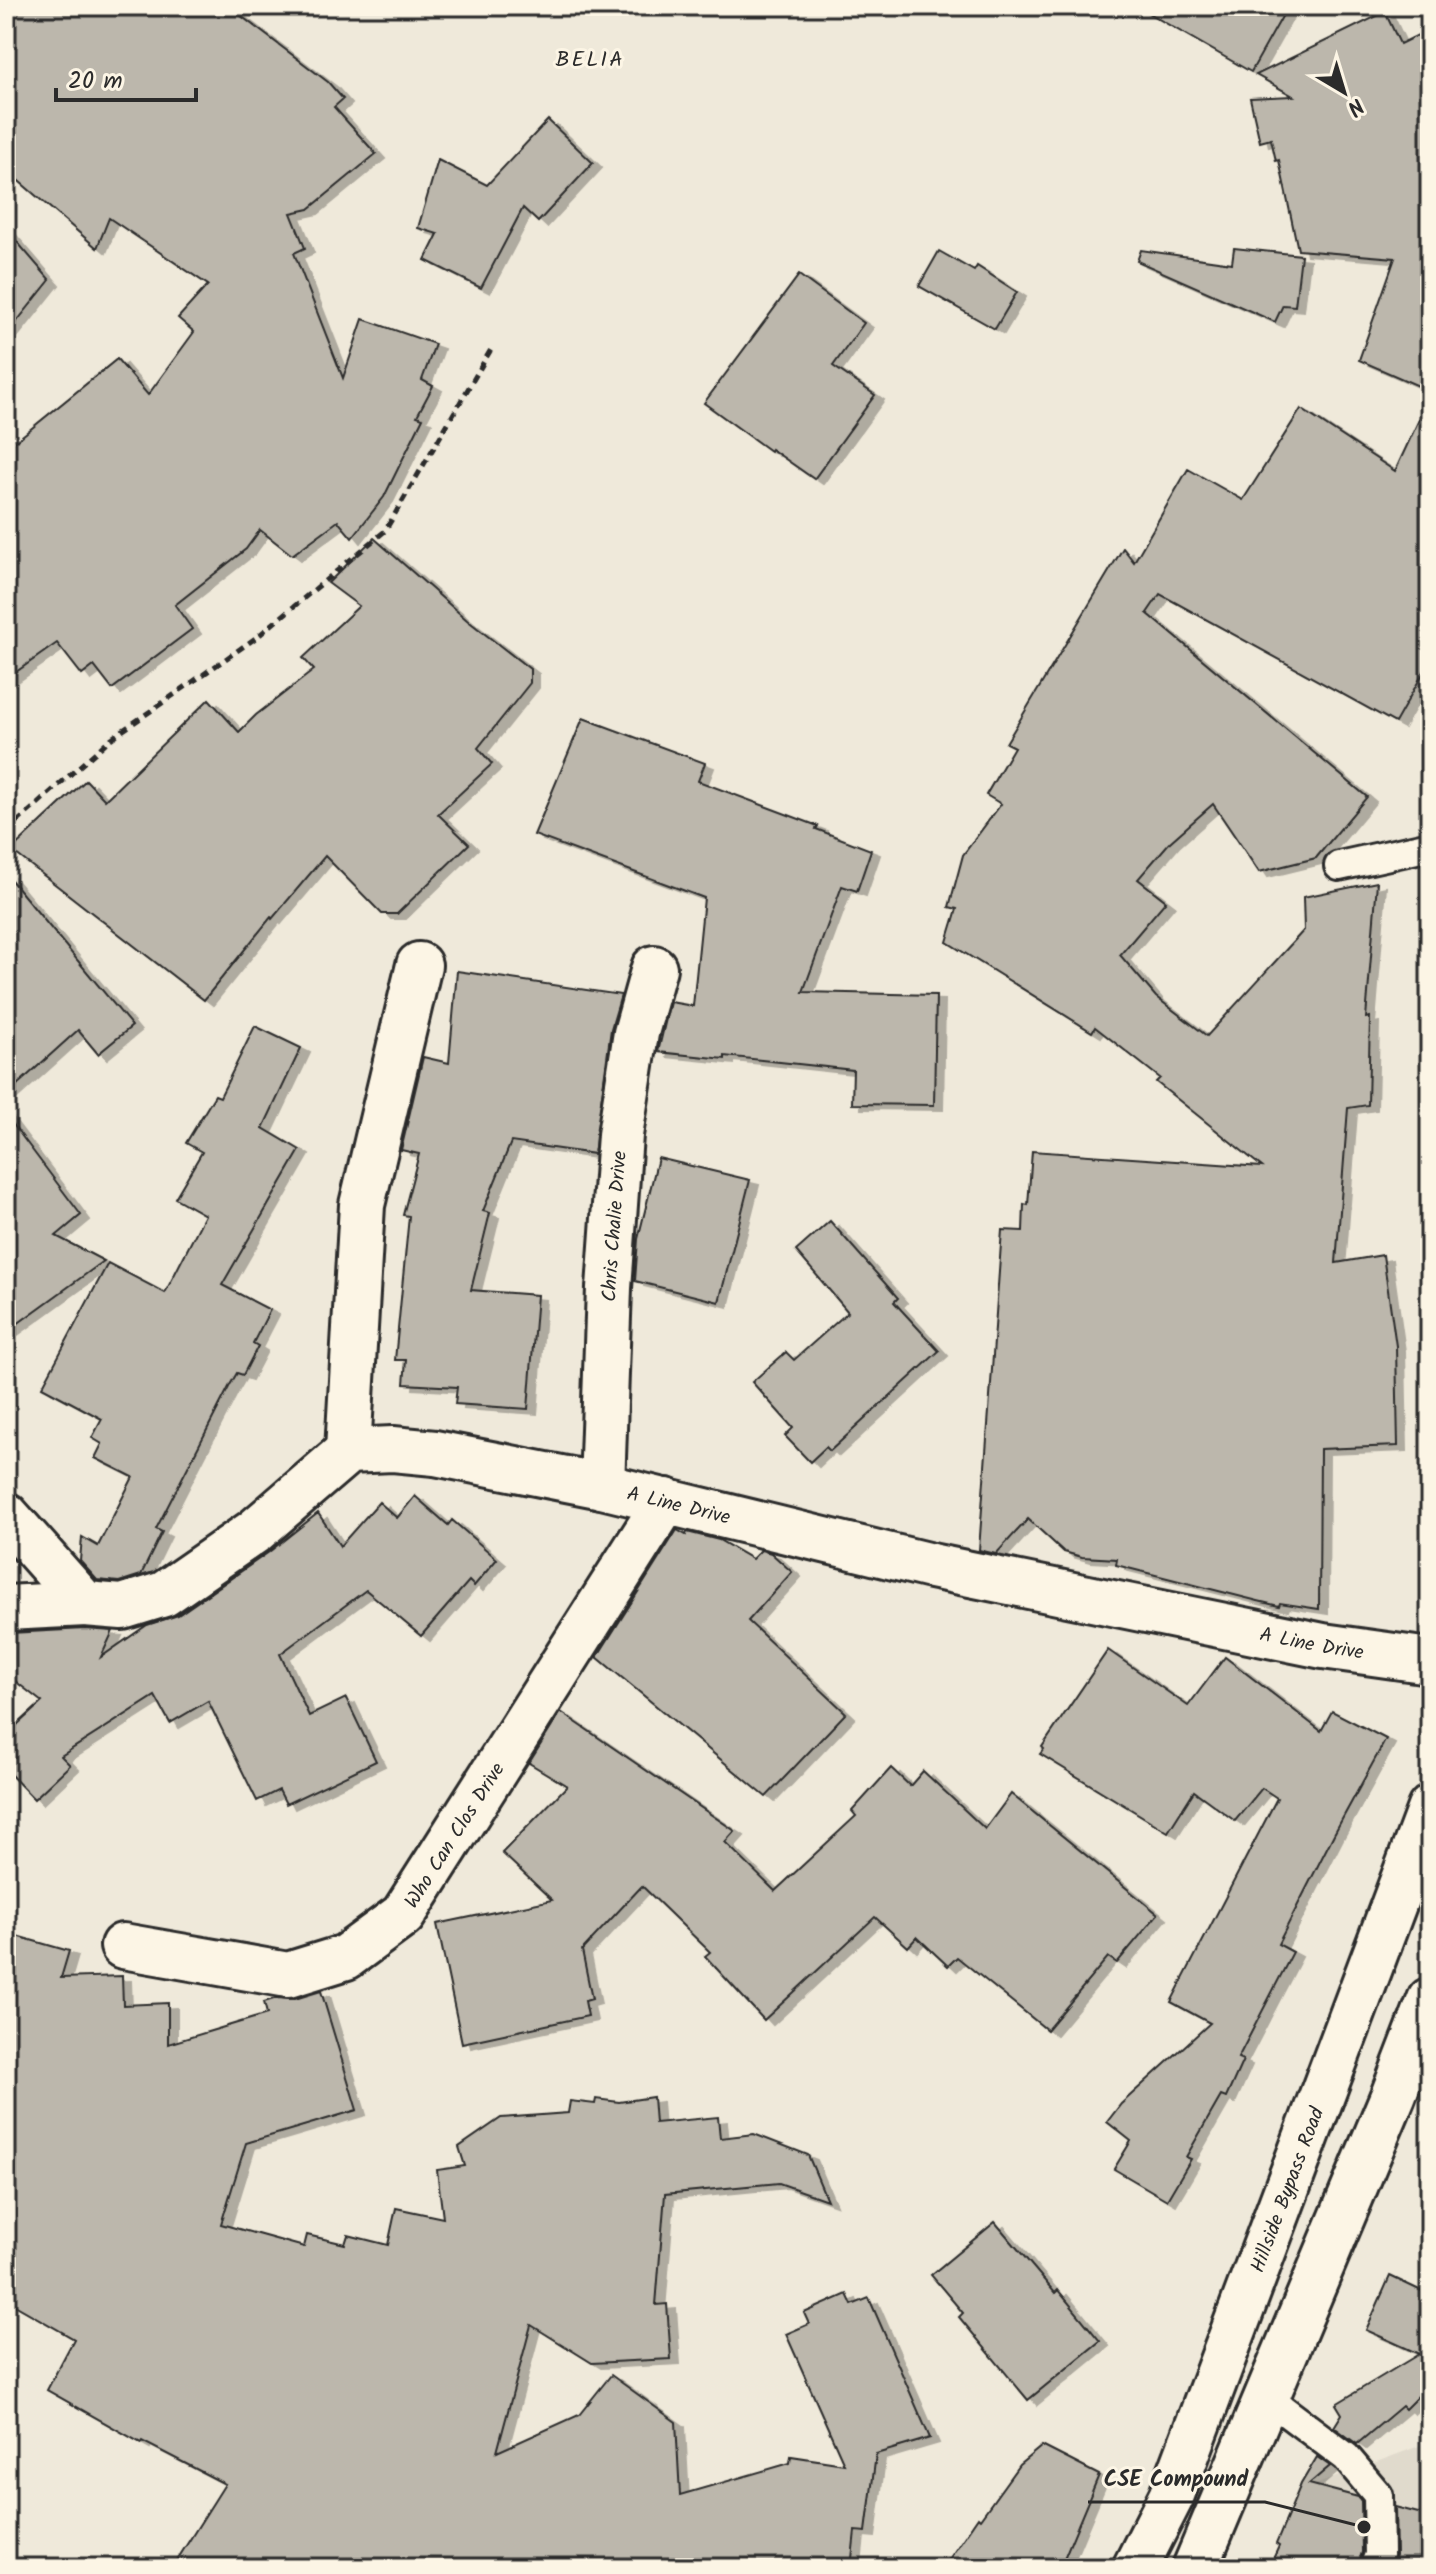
<svg xmlns="http://www.w3.org/2000/svg" width="1436" height="2574" font-family="Kalam,sans-serif">
	<style>
		.built { fill: #e0dacc }
		.building { fill: #bcb7ac; stroke: #2b2b2b; stroke-width: 2; filter: url(#shadow) }
		.lines { fill: none; stroke-linecap: round; stroke-linejoin: round }
		.lane-casing { stroke: #2b2b2b; stroke-width: 34 }
		.street-casing { stroke: #2b2b2b; stroke-width: 50 }
		.secondary-casing { stroke: #2b2b2b; stroke-width: 50 }
		.path { stroke: #2b2b2b; stroke-width: 5; stroke-dasharray: 8 6; stroke-linecap: butt }
		.lane { stroke: #fcf5e5; stroke-width: 28 }
		.street { stroke: #fcf5e5; stroke-width: 44 }
		.secondary { stroke: #fcf5e5; stroke-width: 44 }
		.labels { text-anchor: middle; stroke-width: 6; stroke-linejoin: round; paint-order: stroke }
		.street-label { font-size: 20px; fill: #2b2b2b; stroke: #fcf5e5 }
		.neighbourhood-label { font-size: 22px; letter-spacing: 2px; fill: #2b2b2b; stroke: #fcf5e5 }
		.leader { fill: none; stroke: #2b2b2b; stroke-width: 3 }
		.callout-dot { fill: #2b2b2b; stroke: #fcf5e5; stroke-width: 3 }
		.callout-label { font-size: 22px; text-anchor: middle; font-weight: bold; fill: #2b2b2b; stroke: #fcf5e5; stroke-width: 6; stroke-linejoin: round; paint-order: stroke }
	</style>
	<defs>
		<filter id="shadow"><feDropShadow dx="9" dy="5" stdDeviation="0" flood-color="#0004"/></filter>
	</defs>
	<rect width="100%" height="100%" fill="#efe9da"/>
	<filter id="ink" filterUnits="userSpaceOnUse"><feTurbulence type="fractalNoise" baseFrequency=".0125" numOctaves="2"/><feDisplacementMap in="SourceGraphic" scale="16" xChannelSelector="R" yChannelSelector="G"/><feConvolveMatrix kernelMatrix="1 2 1 2 8 2 1 2 1" color-interpolation-filters="sRGB"/></filter>
	<g filter="url(#ink)">
		<path class="built" d="M1430,2442V2568H1285L1312,2486Z"/>
		<g class="building">
			<path d="M6,6H228L328,82L343,99L334,107L376,154L309,209L291,213L305,248L294,253L343,378L363,319L435,344L422,380L433,386L417,416L423,418L384,497L352,538L338,521L292,555L260,530L246,549L175,605L192,629L112,689L94,666L82,675L57,643L6,679V449L117,359L148,395L194,332L178,318L208,285L109,218L97,248L6,170Z"/>
			<path d="M1136,6H1288L1251,72Z"/>
			<path d="M1385,12L1400,44L1430,29V391L1359,360L1395,258L1298,250L1279,160L1276,161L1271,139L1260,142L1250,98L1293,96L1256,75Z"/>
			<path d="M548,120L593,163L538,222L523,208L481,288L425,260L438,234L418,228L438,160L487,185Z"/>
			<path d="M6,229L50,280L6,335Z"/>
			<path d="M1234,248L1301,255L1295,306L1283,305L1275,322L1137,261L1141,250L1232,263Z"/>
			<path d="M939,251L974,271L977,266L1017,292L995,329L919,286Z"/>
			<path d="M799,275L864,323L833,366L875,395L814,479L771,449L770,451L704,403Z"/>
			<path d="M1430,396V661L1395,723L1160,594L1147,613L1367,797L1316,858L1259,872L1213,804L1170,842L1138,879L1166,901L1120,955L1156,997L1207,1036L1304,930L1303,897L1377,882L1366,1018L1370,1017L1368,1105L1348,1108L1336,1263L1383,1255L1396,1346L1398,1446L1320,1449L1319,1609L1280,1603L1279,1606L1258,1601L1116,1565L1117,1559L1082,1557L1064,1552L1028,1519L996,1554L979,1550L1002,1230L1023,1231L1024,1204L1028,1205L1032,1151L1262,1167L1156,1082L1160,1078L1095,1027L1092,1032L947,942L957,909L949,907L963,855L1001,804L986,795L1014,747L1006,743L1123,548L1134,562L1188,469L1243,500L1301,409L1395,471Z"/>
			<path d="M374,538L467,620L530,669V683L478,748L492,764L438,814L469,844L397,914H382L325,856L272,919L271,917L204,1000L11,850L86,780L105,800L209,699L239,732L256,715L314,670L303,658L359,606L328,583Z"/>
			<path d="M583,718L705,763L698,781L818,826L816,829L871,850L857,891L842,886L803,992L936,995L934,1105L852,1104L853,1070L725,1056V1059L658,1052L670,1002L693,1006L704,898L534,835Z"/>
			<path d="M6,874L132,1026L98,1054L78,1030L6,1095Z"/>
			<path d="M457,971L621,995L611,1029L594,1154L511,1142L483,1211L490,1213L471,1290L537,1295L528,1409L455,1404L457,1387L404,1384L406,1360H395L409,1216L403,1215L419,1154L401,1150L423,1057L449,1063Z"/>
			<path d="M255,1026L301,1048L263,1128L300,1150L222,1285L270,1310L253,1343L258,1346L243,1375L237,1373L230,1385L156,1529L162,1532L141,1575L119,1582L97,1580L80,1561L82,1537L98,1546L133,1477L95,1458L102,1444L92,1438L102,1419L42,1387L108,1263L165,1293L205,1215L175,1198L202,1152L186,1143L215,1095L220,1097Z"/>
			<path d="M6,1115L81,1215L56,1236L104,1261L6,1332Z"/>
			<path d="M658,1158L750,1180L719,1302L635,1281L638,1239Z"/>
			<path d="M830,1221L898,1298L894,1302L939,1351L830,1451L826,1447L810,1462L785,1436L793,1428L752,1382L786,1352L794,1360L848,1312L796,1251Z"/>
			<path d="M415,1496L448,1525L452,1520L497,1559L474,1586L469,1581L421,1636L366,1590L280,1654L309,1716L346,1698L376,1761L286,1804L279,1790L257,1801L208,1701L170,1723L155,1696L61,1756L70,1765L34,1799L6,1770V1735L42,1702L6,1674V1651L10,1633L85,1629L113,1631L101,1657L147,1625L178,1615L269,1552L318,1513L340,1546L379,1502L397,1518Z"/>
			<path d="M677,1530L686,1535L687,1532L719,1540L752,1559L761,1550L771,1553L792,1572L748,1621L846,1713L766,1797L597,1657Z"/>
			<path d="M1108,1650L1188,1706L1225,1657L1321,1731L1332,1711L1386,1739L1334,1834L1278,1944L1293,1952L1238,2058L1243,2060L1226,2098L1221,2096L1186,2157L1191,2159L1167,2200L1114,2169L1131,2141L1107,2122L1121,2104L1210,2023L1171,2002L1277,1798L1262,1788L1235,1821L1194,1791L1168,1832L1040,1754L1044,1749L1042,1747Z"/>
			<path d="M561,1712L735,1831L725,1842L775,1891L856,1816L852,1811L891,1768L910,1786L923,1771L985,1829L1011,1794L1158,1914L1117,1963L1108,1957L1047,2030L957,1957L948,1966L917,1937L908,1947L875,1917L764,2020L705,1956L710,1952L642,1886L582,1950L592,1999L585,2001L588,2016L462,2043L437,1924L552,1900L502,1853L567,1786L529,1763Z"/>
			<path d="M6,1933L69,1951L61,1978L122,1976L123,2005L168,2003V2044L267,2014L264,2002L277,1998L295,1999L321,1991L357,2110L246,2143L221,2224L304,2247L307,2235L345,2244L348,2235L388,2245L396,2208L443,2218L437,2170L465,2166L459,2147L501,2118L568,2113L570,2101L595,2104L596,2099L619,2102L653,2097L655,2123L718,2117L720,2138L754,2134L808,2155L827,2200L779,2183L665,2194L656,2305L667,2304L671,2359L592,2363L531,2325L497,2452L579,2415L611,2375L676,2422L680,2495L790,2463L791,2456L844,2464L786,2334L809,2324L804,2313L847,2294L852,2305L869,2298L930,2438L876,2454L866,2532L855,2531L851,2568H808L769,2563V2568H172L225,2484L142,2441L141,2443L47,2390L74,2339L6,2300Z"/>
			<path d="M995,2222L1055,2293L1058,2290L1100,2341L1028,2400L959,2317L963,2313L931,2275Z"/>
			<path d="M1390,2276L1430,2295V2384L1405,2409L1402,2406L1357,2444L1334,2427L1342,2414L1336,2404L1419,2354L1366,2330Z"/>
			<path d="M1042,2446L1099,2475L1060,2568H943L978,2517L980,2519L1019,2465Z"/>
			<path d="M1317,2457L1330,2466L1309,2484L1358,2497L1361,2501L1362,2552L1357,2568H1269L1279,2546L1276,2544L1301,2484Z"/>
			<path d="M1395,2507L1430,2516V2568H1392L1396,2555Z"/>
		</g>
		<g class="lines">
			<defs>
				<g id="lane">
					<path d="M1339,866L1430,846"/>
					<path d="M1266,2397L1346,2457L1378,2495L1379,2555L1374,2568"/>
				</g>
				<g id="street">
					<path d="M348,1451L362,1205L419,965"/>
					<path id="s1" d="M602,1486L609,1288L620,1135L636,1033L654,968"/>
					<path id="s2" d="M6,1515L85,1604L122,1607L164,1594L255,1531L348,1451L393,1449L435,1453L602,1486L931,1566L1323,1646L1430,1661"/>
					<path d="M6,1608L85,1604"/>
					<path id="s3" d="M123,1946L288,1975L346,1957L403,1915L666,1501"/>
				</g>
				<g id="secondary">
					<path id="s4" d="M1135,2568L1171,2497L1430,1808"/>
					<path d="M1195,2568L1393,2096L1430,2000"/>
				</g>
			</defs>
			<use href="#lane" class="lane-casing"/>
			<use href="#street" class="street-casing"/>
			<use href="#secondary" class="secondary-casing"/>
			<path class="path" d="M6,832L109,740L257,637L385,531L493,346"/>
			<use href="#lane" class="lane"/>
			<use href="#street" class="street"/>
			<use href="#secondary" class="secondary"/>
		</g>
	</g>
	<g class="labels">
		<g class="street-label">
			<text dy="7" stroke="none"><textPath href="#s1" startOffset="260">Chris Chalie Drive</textPath></text>
			<text dy="7" stroke="none"><textPath href="#s2" startOffset="770">A Line Drive</textPath></text>
			<text dy="7" stroke="none"><textPath href="#s2" startOffset="1418">A Line Drive</textPath></text>
			<text dy="7" stroke="none"><textPath href="#s3" startOffset="394">Who Can Clos Drive</textPath></text>
			<text dy="7" stroke="none"><textPath href="#s4" startOffset="408">Hillside Bypass Road</textPath></text>
		</g>
		<g class="neighbourhood-label">
			<text x="590" y="66">BELIA</text>
		</g>
	</g>
	<path class="leader" d="M1364 2527L1265 2502H1088"/>
	<circle class="callout-dot" cx="1364" cy="2527" r="8"/>
	<g class="callout-label">
		<text x="1176" y="2486">CSE Compound</text>
	</g>
	<rect width="1436" height="2574" fill="none" stroke="#fcf5e5" stroke-width="32"/>
	<rect x="16" y="16" width="1404" height="2542" fill="none" stroke="#2b2b2b" stroke-width="3" filter="url(#ink)"/>
	<g transform="translate(1344 92) rotate(142)" stroke="#fcf5e5" stroke-width="6" paint-order="stroke">
	<path d="M0-6L14 30L0 20L-14 30Z" fill="#2b2b2b"/>
	<text y="-12" font-size="22" font-weight="bold" text-anchor="middle" fill="#2b2b2b">N</text>
	</g>
	<path d="M56 88v12h140v-12" fill="none" stroke="#2b2b2b" stroke-width="4"/>
	<text x="68" y="88" font-size="24" fill="#2b2b2b" stroke="#fcf5e5" stroke-width="6" paint-order="stroke">20 m</text>
</svg>
